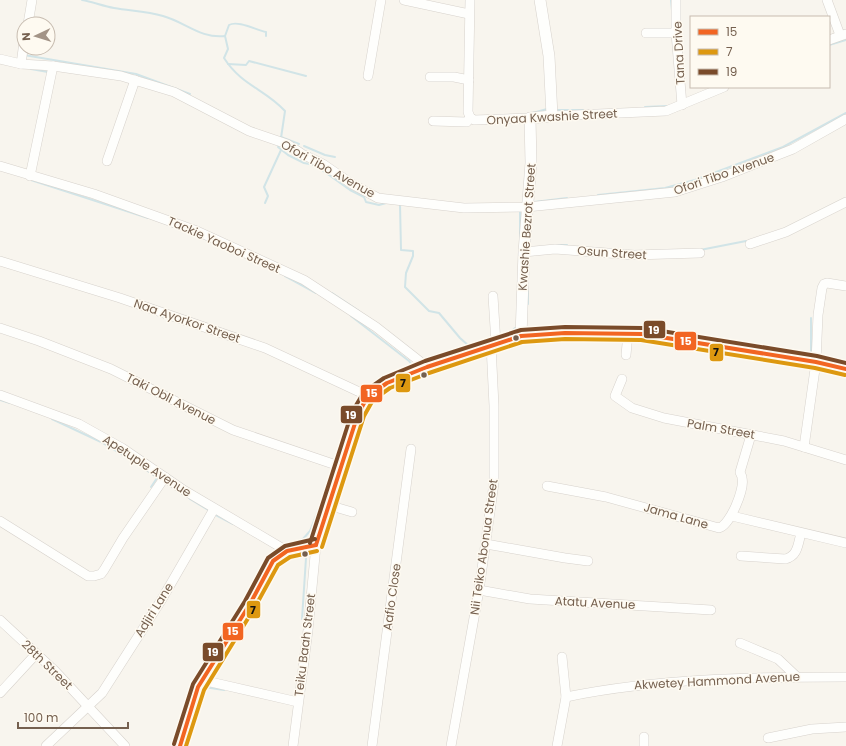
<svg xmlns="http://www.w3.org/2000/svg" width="846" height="746" font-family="Poppins,sans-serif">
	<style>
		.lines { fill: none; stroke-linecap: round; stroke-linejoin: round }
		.stream { stroke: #d1e4e7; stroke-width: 2 }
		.minor-casing { stroke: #d7d2cc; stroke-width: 10 }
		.tertiary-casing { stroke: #d7d2cc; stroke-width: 12 }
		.minor { stroke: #fefefc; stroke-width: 9 }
		.tertiary { stroke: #fefefc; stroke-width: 11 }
		.bus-1-casing { stroke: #fefaf1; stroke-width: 7 }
		.bus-2-casing { stroke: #fefaf1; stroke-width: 7 }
		.bus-3-casing { stroke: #fefaf1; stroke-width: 7 }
		.bus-1 { stroke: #f26522; stroke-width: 4 }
		.bus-2 { stroke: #dd9810; stroke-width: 4 }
		.bus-3 { stroke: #7a4b2a; stroke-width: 4 }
		.bus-dot { fill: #75604f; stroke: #fefaf1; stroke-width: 1.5 }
		.labels { text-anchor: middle; stroke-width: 3; stroke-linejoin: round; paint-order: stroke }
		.street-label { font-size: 12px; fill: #75604f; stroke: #fefaf1 }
		.line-badge { stroke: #fefaf1; stroke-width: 1.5 }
		.badge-label { font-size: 11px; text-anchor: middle; font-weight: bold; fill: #fff }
		.pale-badge-label { font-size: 11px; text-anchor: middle; font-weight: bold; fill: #111 }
	</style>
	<rect width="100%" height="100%" fill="#f8f5ee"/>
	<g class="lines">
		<g class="stream">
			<path d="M82,0C93,2 103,6 114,8C131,11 146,11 163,16C185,22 201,39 225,36L228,49L224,58C242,86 265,89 285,111L281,138"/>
			<path d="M671,0L672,11"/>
			<path d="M225,36L229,25C238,20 256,30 266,32V36"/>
			<path d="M829,45L846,40"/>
			<path d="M24,55L136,74L190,94"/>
			<path d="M228,64L246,65L249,61L306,76"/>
			<path d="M31,69L48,72"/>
			<path d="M645,107L667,106"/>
			<path d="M556,110H583"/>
			<path d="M529,114L547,109"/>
			<path d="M281,137L299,144"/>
			<path d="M279,144L278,147L288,155L304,163L315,165L350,190L364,197L366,202L379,205L390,202"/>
			<path d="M304,146L325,155L335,157"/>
			<path d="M31,180L148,218"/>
			<path d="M598,195L665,188L695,180L783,147L846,113"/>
			<path d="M534,202L567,198"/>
			<path d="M265,203L268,196L264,187L281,150"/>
			<path d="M400,204L401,250L413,251V256L406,273L405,287L429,311L439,313L460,338L469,346"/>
			<path d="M520,237V209"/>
			<path d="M554,245H567"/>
			<path d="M700,250L746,241"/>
			<path d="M285,276L316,293"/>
			<path d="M332,293L359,311"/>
			<path d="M528,304V291"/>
			<path d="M351,316L409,361L412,365"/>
			<path d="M811,318V356"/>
			<path d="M526,327V329L579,326L628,328"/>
			<path d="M674,334L796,353"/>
			<path d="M499,335L510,333L515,328"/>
			<path d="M441,357L493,337"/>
			<path d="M424,361L433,360"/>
			<path d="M408,366L416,363"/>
			<path d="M0,400L10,403"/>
			<path d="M52,419L101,442L128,458"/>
			<path d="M135,462L159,479"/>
			<path d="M151,487L157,478"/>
			<path d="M190,499L210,511"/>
			<path d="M214,514L233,524"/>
			<path d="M290,544L303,539L310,531L334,470"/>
			<path d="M299,553L306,558L302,619"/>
			<path d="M271,556L277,549"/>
			<path d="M236,636L248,618"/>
			<path d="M204,687L224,690"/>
		</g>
		<defs>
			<g id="minor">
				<path d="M404,0L469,14"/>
				<path d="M470,0L468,112L470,117L474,120L530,118"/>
				<path d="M676,0V33L682,105"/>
				<path d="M827,0L840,35"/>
				<path d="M28,24L32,0"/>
				<path d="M646,33H676"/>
				<path d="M829,40L846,34"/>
				<path d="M0,59L21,64L53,66L121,76L174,92L249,131L287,144L302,154L323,164L352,184L378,198L464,208L527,207L675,192L722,177L793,149L846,119"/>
				<path d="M21,64L24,42"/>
				<path d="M368,76L381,0"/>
				<path d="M430,77H454L469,80"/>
				<path d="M552,116L666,111L724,87"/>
				<path d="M433,121L467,122L470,117"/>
				<path d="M107,161L135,80"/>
				<path d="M0,166L94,194L197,231L304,280L376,327L427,367"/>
				<path d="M30,176L53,66"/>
				<path d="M750,244L786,232L846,202"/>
				<path d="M524,252L555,249L634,255L700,253"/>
				<path d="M0,261L120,298L265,348L368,396"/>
				<path d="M493,296L496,344"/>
				<path d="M0,328L39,341L111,369L233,430L342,467"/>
				<path d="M626,355L628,333"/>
				<path d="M622,379L615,396L632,408L664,418L784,441L846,460"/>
				<path d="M0,395L79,424L122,448L182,489L287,551"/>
				<path d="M804,447L816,362L818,315L822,288L824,284L827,283L846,286"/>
				<path d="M547,486L606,497L719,528C730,525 745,489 742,478C742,475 740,474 740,472L751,435"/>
				<path d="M328,505L352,512"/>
				<path d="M732,516L846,543"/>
				<path d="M0,521L88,576H94L101,574L104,570L123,538L165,477"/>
				<path d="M486,544L565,558L588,561"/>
				<path d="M741,556L785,559C798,556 798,544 801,533"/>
				<path d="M479,590L530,599L711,610"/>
				<path d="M0,620L55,671L125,746"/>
				<path d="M740,643L778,659L796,676"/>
				<path d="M202,680L298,702"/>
				<path d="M0,693L36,654"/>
				<path d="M566,697C658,678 752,677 846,677"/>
				<path d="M768,738L812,729L846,727"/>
				<path d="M46,746L102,693L162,599L214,509"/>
				<path d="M293,746L308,630L316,545"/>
				<path d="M372,746L411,449"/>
				<path d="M451,746L479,590L494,483V406L491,345"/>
				<path d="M557,746L566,697L562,657"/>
				<path d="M644,746V737"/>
			</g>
			<g id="tertiary">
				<path d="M521,336L524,252L531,163L530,118L552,116L549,56L540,0"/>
				<path d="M180,746L198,687L250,604L273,561C284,549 301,547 316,545L358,414L368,396L387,383L427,367L521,336L565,333L642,334L816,362L846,369"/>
			</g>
		</defs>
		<use href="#minor" class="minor-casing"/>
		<use href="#tertiary" class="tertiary-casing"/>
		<use href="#minor" class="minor"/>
		<use href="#tertiary" class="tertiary"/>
		<defs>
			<g id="bus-1">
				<path d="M316,545L358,414L368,396L387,383L427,367L521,336L565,333L642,334L816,362L846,369"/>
				<path d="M180,746L198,687L250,604L273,561L287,551L316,545"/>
			</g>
			<g id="bus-2">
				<path d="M322,547L364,416L373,400L390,388L429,373L522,342L565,339L641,340L815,368L845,375"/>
				<path d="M186,746L204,690L255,607L278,565L290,557L317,551"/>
			</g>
			<g id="bus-3">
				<path d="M310,543L352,412L364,392L384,378L425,361L521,330L565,327L643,328L817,356L846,363"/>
				<path d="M174,744L193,684L245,601L268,558L285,546L315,539"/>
			</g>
		</defs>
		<use href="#bus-1" class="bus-1-casing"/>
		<use href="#bus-2" class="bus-2-casing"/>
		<use href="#bus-3" class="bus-3-casing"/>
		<use href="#bus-1" class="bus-1"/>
		<use href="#bus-2" class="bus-2"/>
		<use href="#bus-3" class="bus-3"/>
	</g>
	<g class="bus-dot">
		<circle cx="516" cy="338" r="3.5"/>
		<circle cx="424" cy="375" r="3.5"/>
		<circle cx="305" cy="554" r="3.5"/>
	</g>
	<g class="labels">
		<g class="street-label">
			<text transform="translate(679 53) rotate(-93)" y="4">Tana Drive</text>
			<text transform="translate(552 117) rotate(-3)" y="4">Onyaa Kwashie Street</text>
			<text transform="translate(328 169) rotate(29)" y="4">Ofori Tibo Avenue</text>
			<text transform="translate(724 174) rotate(-19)" y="4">Ofori Tibo Avenue</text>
			<text transform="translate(527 227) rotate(-86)" y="4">Kwashie Bezrot Street</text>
			<text transform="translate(224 245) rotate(24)" y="4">Tackie Yaoboi Street</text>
			<text transform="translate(612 253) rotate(4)" y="4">Osun Street</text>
			<text transform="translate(187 321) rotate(19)" y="4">Naa Ayorkor Street</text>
			<text transform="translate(171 399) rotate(27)" y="4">Taki Obli Avenue</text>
			<text transform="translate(721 429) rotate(10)" y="4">Palm Street</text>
			<text transform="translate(147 466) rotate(33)" y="4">Apetuple Avenue</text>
			<text transform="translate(676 516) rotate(16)" y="4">Jama Lane</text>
			<text transform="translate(484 547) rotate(-82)" y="4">Nii Teiko Abonua Street</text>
			<text transform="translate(392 597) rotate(-82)" y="4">Aafio Close</text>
			<text transform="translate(595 603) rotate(3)" y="4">Atatu Avenue</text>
			<text transform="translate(154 610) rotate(-58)" y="4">Adjiri Lane</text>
			<text transform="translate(305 645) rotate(-83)" y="4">Teiku Baah Street</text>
			<text transform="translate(47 665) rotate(44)" y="4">28th Street</text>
			<text transform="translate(717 681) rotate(-3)" y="4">Akwetey Hammond Avenue</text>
		</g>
	</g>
	<g class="line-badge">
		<rect x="643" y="320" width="23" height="19" rx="4" fill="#7a4b2a"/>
		<rect x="674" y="331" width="23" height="20" rx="4" fill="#f26522"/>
		<rect x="709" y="343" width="15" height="19" rx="4" fill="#dd9810"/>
		<rect x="395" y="373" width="16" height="20" rx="4" fill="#dd9810"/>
		<rect x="360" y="384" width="23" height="19" rx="4" fill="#f26522"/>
		<rect x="340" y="405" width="23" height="19" rx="4" fill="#7a4b2a"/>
		<rect x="246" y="600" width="15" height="19" rx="4" fill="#dd9810"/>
		<rect x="222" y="622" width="22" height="19" rx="4" fill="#f26522"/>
		<rect x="202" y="642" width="22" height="20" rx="4" fill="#7a4b2a"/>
	</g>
	<g class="badge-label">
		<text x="654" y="334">19</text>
		<text x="686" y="345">15</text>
		<text x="372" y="397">15</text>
		<text x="351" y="419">19</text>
		<text x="233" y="635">15</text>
		<text x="213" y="656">19</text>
	</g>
	<g class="pale-badge-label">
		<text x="716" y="356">7</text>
		<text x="403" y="387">7</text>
		<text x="253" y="614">7</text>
	</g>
	<rect x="690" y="16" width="140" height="72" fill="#fefaf1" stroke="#c7bcb0"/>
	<rect x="698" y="29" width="20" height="6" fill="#f26522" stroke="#c7bcb0"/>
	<text x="726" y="36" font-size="12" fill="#75604f">15</text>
	<rect x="698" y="49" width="20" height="6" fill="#dd9810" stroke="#c7bcb0"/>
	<text x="726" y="56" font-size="12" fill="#75604f">7</text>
	<rect x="698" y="69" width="20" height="6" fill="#7a4b2a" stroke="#c7bcb0"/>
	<text x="726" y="76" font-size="12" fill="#75604f">19</text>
	<g transform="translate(36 36) rotate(266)"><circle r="19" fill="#fefaf1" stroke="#c7bcb0"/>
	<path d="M0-3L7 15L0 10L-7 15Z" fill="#a39487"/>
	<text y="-6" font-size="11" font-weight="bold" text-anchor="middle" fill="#75604f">N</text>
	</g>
	<path d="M18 722v6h110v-6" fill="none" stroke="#75604f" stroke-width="2"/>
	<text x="24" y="722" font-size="12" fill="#75604f" stroke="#fefaf1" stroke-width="3" paint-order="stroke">100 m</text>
</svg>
